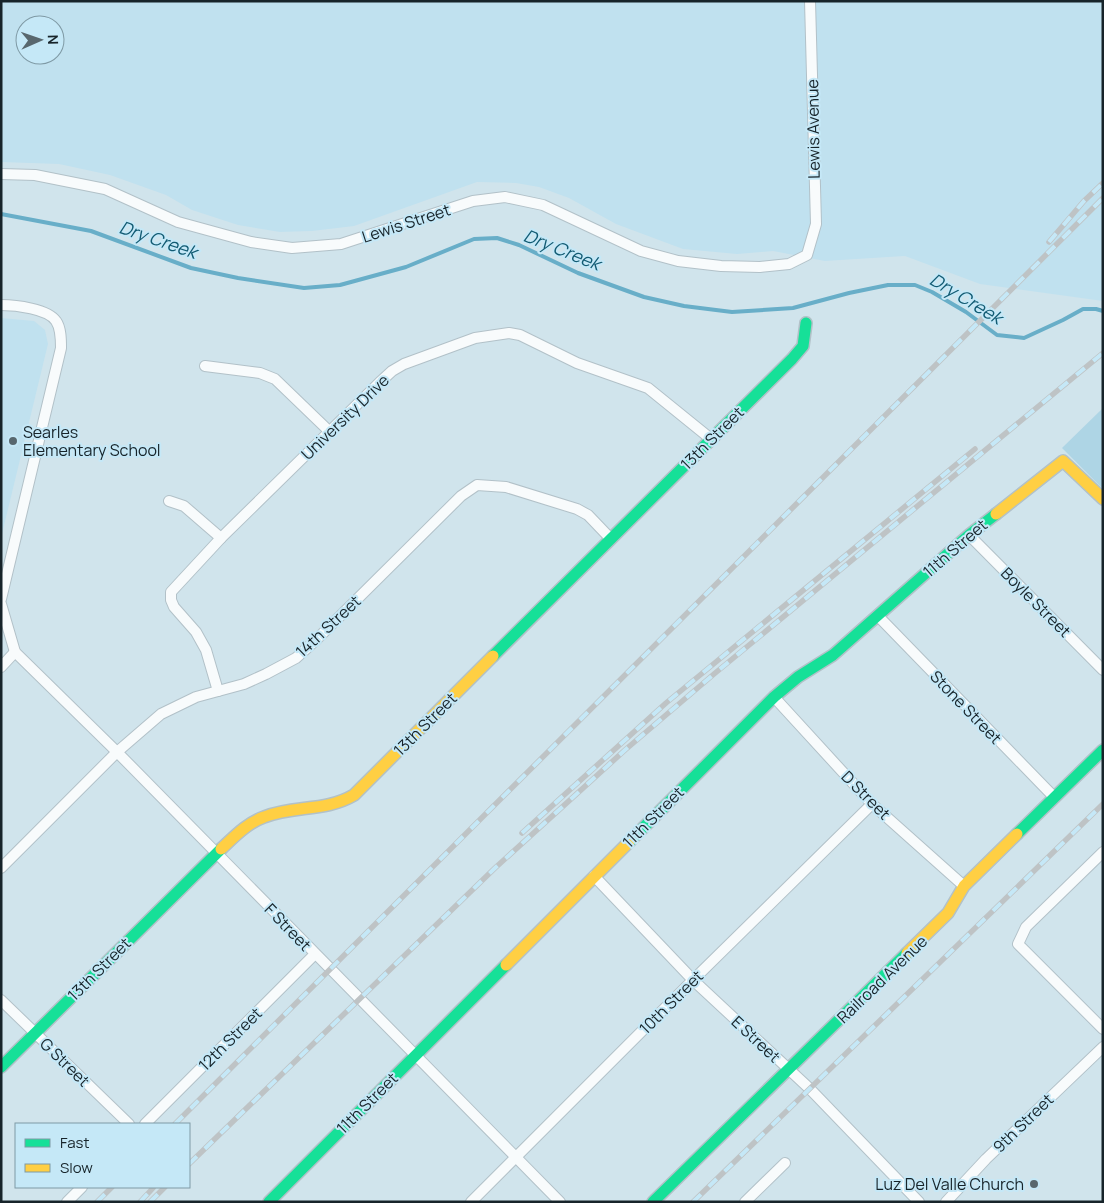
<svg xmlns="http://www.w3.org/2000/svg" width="1104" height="1203" font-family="Manrope,sans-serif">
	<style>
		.built { fill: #c0e1ef; fill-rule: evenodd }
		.green { fill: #aed5e5 }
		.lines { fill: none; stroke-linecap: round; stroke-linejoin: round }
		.stream { stroke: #68aec8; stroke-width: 4 }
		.street-casing { stroke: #b2c1c8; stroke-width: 12 }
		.fast-casing { stroke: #b2c1c8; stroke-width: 14 }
		.slow-casing { stroke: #b2c1c8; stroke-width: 14 }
		.street { stroke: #f8fbfc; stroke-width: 10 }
		.fast { stroke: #16e098; stroke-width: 11 }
		.slow { stroke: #ffcf43; stroke-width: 11 }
		.rail-casing { stroke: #bec3c5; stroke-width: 5.5 }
		.rail { stroke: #c5e8f7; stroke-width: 4; stroke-dasharray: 11; stroke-linecap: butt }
		.poi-dot { fill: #58676e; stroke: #c5e8f7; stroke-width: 2 }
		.labels { text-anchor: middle; stroke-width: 4; stroke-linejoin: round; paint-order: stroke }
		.street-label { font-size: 16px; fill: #17242a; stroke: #c5e8f7 }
		.poi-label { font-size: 16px; fill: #17242a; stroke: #c5e8f7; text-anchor: start }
		.water-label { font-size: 18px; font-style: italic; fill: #125b73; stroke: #c5e8f7 }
	</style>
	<rect width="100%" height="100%" fill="#d0e4ec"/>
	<g class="built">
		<path d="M1,1H1103V301L980,284L905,256L825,261L773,251L737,254L683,249L616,224L569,198L539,187L516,183L477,182L354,226L312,231L280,232L238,225L192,210L166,195L110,175L59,164L1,162ZM25,25H55V55H25Z"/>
		<path d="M1,318L34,321L45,330L48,344L1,538Z"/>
	</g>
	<path class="green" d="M1103,408V489L1062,448Z"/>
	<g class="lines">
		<path class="stream" d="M1,214L91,231L191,268L238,278L304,288L340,285L406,267L474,239L497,238L519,245L578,273L644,297L684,306L732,312L793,308L849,293L888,285H915L932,292L966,312L997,335L1024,338L1063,320L1083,309H1096L1103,311"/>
		<defs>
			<g id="street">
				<path d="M1,174L35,175L105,189L178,222L251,242L292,248L341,244L473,201L505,197L543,205L641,251L678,261L721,266L760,267L789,264L807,255L816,224L810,1"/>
				<path d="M1,305C16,305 48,309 56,321C61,328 61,340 61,348L1,599"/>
				<path d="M205,366L260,373L275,379L330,432"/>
				<path d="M169,501L184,506L221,538"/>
				<path d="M969,535L1103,670"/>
				<path d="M1,604L15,652L117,752L560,1202"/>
				<path d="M878,616L1054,797"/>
				<path d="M1,667L15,652"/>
				<path d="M218,691L206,650L196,632L174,607L171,600V592L221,538L379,383L392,371L404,364L475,338L509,333L520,335L577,363L648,388L711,439"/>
				<path d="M774,697L872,804L964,886"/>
				<path d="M1103,852L1026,927L1018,944L1103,1029"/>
				<path d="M1,868L117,752L161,714L196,697L244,684L266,674L296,658L317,639L461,496L477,485L506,487L577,509L588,515L610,538"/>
				<path d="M594,876L693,980L810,1089L919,1202"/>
				<path d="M1,1000L129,1124"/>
				<path d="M145,1124L315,954"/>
				<path d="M67,1202L82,1187"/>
				<path d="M471,1202L693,980L872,804"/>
				<path d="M745,1202L785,1163"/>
				<path d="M946,1202L986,1159L1103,1047"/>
			</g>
			<g id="fast">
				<path d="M493,656L792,359L803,346L806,323"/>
				<path d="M1017,834L1103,750"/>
				<path d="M629,842L774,697L798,677L833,655L969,535L996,514"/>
				<path d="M1,1067L221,849"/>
				<path d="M269,1202L506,965"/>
				<path d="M653,1202L907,953"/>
			</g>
			<g id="slow">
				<path d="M996,514L1063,461L1103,499"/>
				<path d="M221,849C234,837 247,823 264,817C294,805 325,812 354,795L493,656"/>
				<path d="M907,953L948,913L964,886L1017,834"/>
				<path d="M506,965L629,842"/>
			</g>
		</defs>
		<use href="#street" class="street-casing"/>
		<use href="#fast" class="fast-casing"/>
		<use href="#slow" class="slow-casing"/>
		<use href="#street" class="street"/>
		<use href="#fast" class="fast"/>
		<use href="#slow" class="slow"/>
		<defs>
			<g id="rail">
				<path d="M1049,242L1084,201L1103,183"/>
				<path d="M522,833L666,703L975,449"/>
				<path d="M175,1124L1103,198"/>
				<path d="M189,1164L495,868L625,750L714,674L1103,353"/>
				<path d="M97,1202L112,1187"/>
				<path d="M140,1202L153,1188"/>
				<path d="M150,1202L165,1187"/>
				<path d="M693,1202L1103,804"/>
			</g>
		</defs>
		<use href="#rail" class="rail-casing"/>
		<use href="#rail" class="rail"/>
	</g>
	<g class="poi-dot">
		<circle cx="13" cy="441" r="5"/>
		<circle cx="1034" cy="1184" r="5"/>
	</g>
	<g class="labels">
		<g class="street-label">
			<text transform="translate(813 129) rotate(-91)" y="6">Lewis Avenue</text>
			<text transform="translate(406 223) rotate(-18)" y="6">Lewis Street</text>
			<text transform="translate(345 417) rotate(-44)" y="6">University Drive</text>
			<text transform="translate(712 438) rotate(-45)" y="6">13th Street</text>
			<text transform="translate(955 548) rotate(-41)" y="6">11th Street</text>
			<text transform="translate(1036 602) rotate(45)" y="6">Boyle Street</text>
			<text transform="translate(328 626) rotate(-43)" y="6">14th Street</text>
			<text transform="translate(966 707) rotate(46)" y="6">Stone Street</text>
			<text transform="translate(425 724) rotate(-45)" y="6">13th Street</text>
			<text transform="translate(866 795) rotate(45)" y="6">D Street</text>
			<text transform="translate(653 817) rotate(-45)" y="6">11th Street</text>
			<text transform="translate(288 927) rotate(46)" y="6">F Street</text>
			<text transform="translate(99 969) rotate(-45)" y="6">13th Street</text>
			<text transform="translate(882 979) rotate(-44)" y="6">Railroad Avenue</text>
			<text transform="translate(671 1002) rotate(-45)" y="6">10th Street</text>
			<text transform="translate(230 1039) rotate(-45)" y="6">12th Street</text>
			<text transform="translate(756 1039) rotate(43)" y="6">E Street</text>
			<text transform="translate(65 1062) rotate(44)" y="6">G Street</text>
			<text transform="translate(367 1103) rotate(-45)" y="6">11th Street</text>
			<text transform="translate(1023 1123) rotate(-44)" y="6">9th Street</text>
		</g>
		<g class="poi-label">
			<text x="23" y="438">Searles<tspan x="23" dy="18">Elementary School</tspan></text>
			<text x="1024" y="1190" text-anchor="end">Luz Del Valle Church</text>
		</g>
		<g class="water-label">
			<text transform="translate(158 240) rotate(19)" y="6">Dry Creek</text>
			<text transform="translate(562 250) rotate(22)" y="6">Dry Creek</text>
			<text transform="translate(966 299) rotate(31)" y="6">Dry Creek</text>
		</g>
	</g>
	<rect width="1104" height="1203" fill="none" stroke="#17242a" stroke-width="5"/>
	<rect x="15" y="1123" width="175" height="65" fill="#c5e8f7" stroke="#7f9aa5"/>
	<rect x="25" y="1139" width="25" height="8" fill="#16e098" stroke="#7f9aa5"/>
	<text x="60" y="1148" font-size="15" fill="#17242a">Fast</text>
	<rect x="25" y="1164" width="25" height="8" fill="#ffcf43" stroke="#7f9aa5"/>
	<text x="60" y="1173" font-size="15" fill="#17242a">Slow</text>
	<g transform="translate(40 40) rotate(88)"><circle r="24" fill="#c5e8f7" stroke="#7f9aa5"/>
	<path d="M0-4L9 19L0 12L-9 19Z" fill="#58676e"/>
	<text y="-8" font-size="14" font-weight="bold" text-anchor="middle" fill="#17242a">N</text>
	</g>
</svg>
